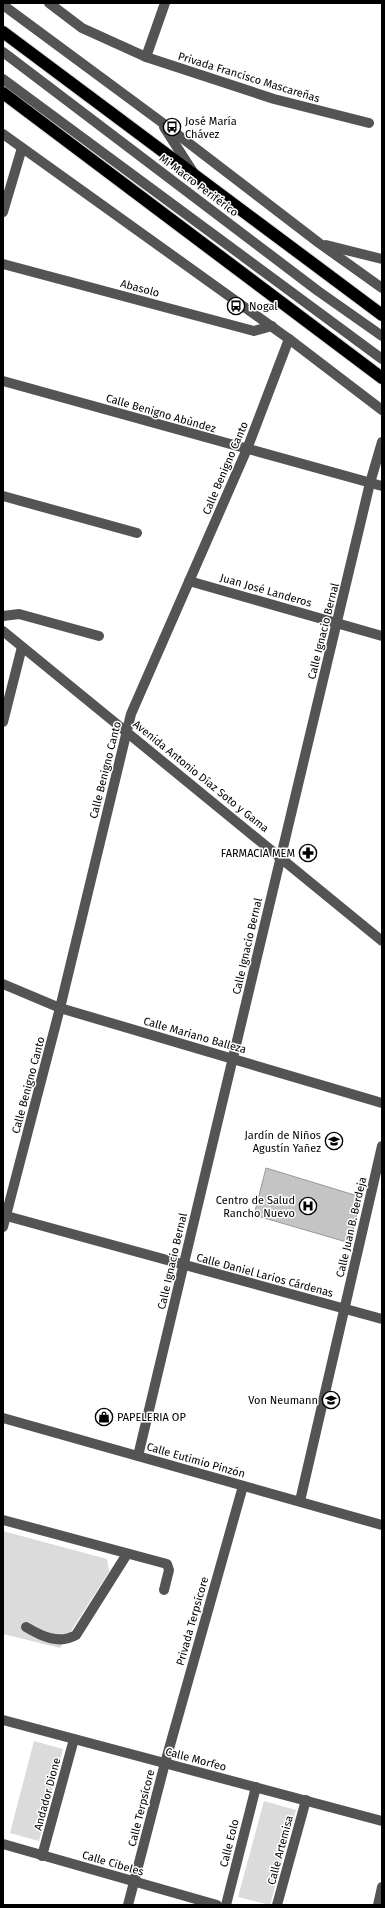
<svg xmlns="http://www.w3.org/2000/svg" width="385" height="1908" font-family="'Fira Sans',sans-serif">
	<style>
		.green { fill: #dbdbdb }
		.building { fill: #c4c4c4; stroke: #989898 }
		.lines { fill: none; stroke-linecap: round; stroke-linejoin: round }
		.highway-casing { stroke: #dbdbdb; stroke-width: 14 }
		.minor { stroke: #545454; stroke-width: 10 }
		.highway { stroke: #000; stroke-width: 12 }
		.labels { text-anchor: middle; stroke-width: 3; stroke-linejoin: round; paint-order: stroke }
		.street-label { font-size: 11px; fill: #000; stroke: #fff }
		.poi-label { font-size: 11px; fill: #000; stroke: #fff; text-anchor: end }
	</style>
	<rect width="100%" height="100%" fill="#fff"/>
	<g class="green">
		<path d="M3,1531L107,1559L109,1572L60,1648L3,1634Z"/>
		<path d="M34,1741L63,1749L39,1841L10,1833Z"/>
		<path d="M264,1801L296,1810L270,1905L238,1897Z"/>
	</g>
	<path class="building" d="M266,1168L361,1197L350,1243L254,1215Z"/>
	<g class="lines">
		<defs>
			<g id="highway">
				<path d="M3,32L382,315"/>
				<path d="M3,93L382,378"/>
			</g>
		</defs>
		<use href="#highway" class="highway-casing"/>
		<g class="minor">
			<path d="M49,3L82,28L146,57L274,99L369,123"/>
			<path d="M3,5L160,121L319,243L382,288"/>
			<path d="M3,52L318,291L382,336"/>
			<path d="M146,57L165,3"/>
			<path d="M3,79L382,359"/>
			<path d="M164,127L193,172"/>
			<path d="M3,134L289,339L382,410"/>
			<path d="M3,212L22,148"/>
			<path d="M326,245L382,259"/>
			<path d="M3,264L254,331L272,326"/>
			<path d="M3,381L382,486"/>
			<path d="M3,496L137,533"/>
			<path d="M189,581L382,636"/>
			<path d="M3,616L19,614L99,636"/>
			<path d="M3,631L382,941"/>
			<path d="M3,722L22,647"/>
			<path d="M3,984L60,1008L382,1103"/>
			<path d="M3,1215L382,1319"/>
			<path d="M3,1227L60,1008L131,714L247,449L289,339"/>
			<path d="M3,1418L382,1525"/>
			<path d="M138,1456L370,483L382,442"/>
			<path d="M300,1501L382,1146"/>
			<path d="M3,1520L167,1564L169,1570L164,1590"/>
			<path d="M26,1627C41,1636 59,1645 76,1635L127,1554"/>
			<path d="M3,1720L382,1821"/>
			<path d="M3,1844L217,1905"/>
			<path d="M42,1856L74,1739"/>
			<path d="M128,1905L165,1763L243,1486"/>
			<path d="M226,1905L256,1787"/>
			<path d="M277,1905L306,1800"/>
			<path d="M378,1905L382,1887"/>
		</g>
		<use href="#highway" class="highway"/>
	</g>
	<defs>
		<symbol id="bus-ring" viewBox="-11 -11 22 22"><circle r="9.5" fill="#fff" stroke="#000" stroke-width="1.5"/><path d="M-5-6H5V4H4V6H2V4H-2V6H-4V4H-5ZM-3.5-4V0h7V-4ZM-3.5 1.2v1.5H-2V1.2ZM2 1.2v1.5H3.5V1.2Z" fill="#000"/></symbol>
		<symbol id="pharmacy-ring" viewBox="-11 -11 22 22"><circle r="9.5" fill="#fff" stroke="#000" stroke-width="1.5"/><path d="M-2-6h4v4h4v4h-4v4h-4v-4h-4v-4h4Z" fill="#000"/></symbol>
		<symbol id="school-ring" viewBox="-11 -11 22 22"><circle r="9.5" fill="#fff" stroke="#000" stroke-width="1.5"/><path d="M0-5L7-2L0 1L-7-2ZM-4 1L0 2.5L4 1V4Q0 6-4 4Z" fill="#000"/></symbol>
		<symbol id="hospital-ring" viewBox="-11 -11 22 22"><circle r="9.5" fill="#fff" stroke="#000" stroke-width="1.5"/><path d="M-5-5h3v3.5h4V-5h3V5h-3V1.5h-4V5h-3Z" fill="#000"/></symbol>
		<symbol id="shop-ring" viewBox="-11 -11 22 22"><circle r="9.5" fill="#fff" stroke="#000" stroke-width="1.5"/><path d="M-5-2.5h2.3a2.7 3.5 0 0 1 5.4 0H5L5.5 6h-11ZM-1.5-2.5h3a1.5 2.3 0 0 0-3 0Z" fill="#000"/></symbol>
	</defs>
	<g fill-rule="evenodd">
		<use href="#bus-ring" x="162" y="117" width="20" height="20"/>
		<use href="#bus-ring" x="226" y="296" width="20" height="20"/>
		<use href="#pharmacy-ring" x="298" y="843" width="20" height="20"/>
		<use href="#school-ring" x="324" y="1131" width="20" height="20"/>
		<use href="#hospital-ring" x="298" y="1196" width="20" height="20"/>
		<use href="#school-ring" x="321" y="1390" width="20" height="20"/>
		<use href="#shop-ring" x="94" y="1407" width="20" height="20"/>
	</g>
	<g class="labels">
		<g class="street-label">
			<text transform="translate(249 77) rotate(17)" y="4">Privada Francisco Mascareñas</text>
			<text transform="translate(199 185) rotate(37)" y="4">Mi Macro Periférico</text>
			<text transform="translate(140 288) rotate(15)" y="4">Abasolo</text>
			<text transform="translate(161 413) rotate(16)" y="4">Calle Benigno Abùndez</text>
			<text transform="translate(225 468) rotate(-67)" y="4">Calle Benigno Canto</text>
			<text transform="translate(266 590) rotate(16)" y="4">Juan José Landeros</text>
			<text transform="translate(323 631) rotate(-76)" y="4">Calle Ignacio Bernal</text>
			<text transform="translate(105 770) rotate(-76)" y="4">Calle Benigno Canto</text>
			<text transform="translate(201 776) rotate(39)" y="4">Avenida Antonio Díaz Soto y Gama</text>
			<text transform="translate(247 946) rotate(-77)" y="4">Calle Ignacio Bernal</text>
			<text transform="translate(195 1035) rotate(16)" y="4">Calle Mariano Balleza</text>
			<text transform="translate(28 1085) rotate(-75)" y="4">Calle Benigno Canto</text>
			<text transform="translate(351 1227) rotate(-77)" y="4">Calle Juan B. Berdeja</text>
			<text transform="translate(172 1261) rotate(-77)" y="4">Calle Ignacio Bernal</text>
			<text transform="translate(265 1275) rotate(15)" y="4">Calle Daniel Larios Cárdenas</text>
			<text transform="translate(196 1460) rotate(16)" y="4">Calle Eutimio Pinzón</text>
			<text transform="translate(192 1621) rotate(-74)" y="4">Privada Terpsícore</text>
			<text transform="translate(196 1759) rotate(15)" y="4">Calle Morfeo</text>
			<text transform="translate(47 1794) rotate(-75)" y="4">Andador Dione</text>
			<text transform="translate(141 1808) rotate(-76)" y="4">Calle Terpsícore</text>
			<text transform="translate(229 1843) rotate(-76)" y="4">Calle Eolo</text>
			<text transform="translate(280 1850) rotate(-75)" y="4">Calle Artemisa</text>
			<text transform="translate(113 1863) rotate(16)" y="4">Calle Cibeles</text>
		</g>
		<g class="poi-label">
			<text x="185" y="125" text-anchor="start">José María<tspan x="185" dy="13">Chávez</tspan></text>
			<text x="249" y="310" text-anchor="start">Nogal</text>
			<text x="295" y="857">FARMACIA MEM</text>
			<text x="321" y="1139">Jardín de Niños<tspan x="321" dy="13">Agustín Yañez</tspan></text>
			<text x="295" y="1204">Centro de Salud<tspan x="295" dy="13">Rancho Nuevo</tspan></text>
			<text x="318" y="1404">Von Neumann</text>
			<text x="117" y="1421" text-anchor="start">PAPELERIA OP</text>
		</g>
	</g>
	<rect width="385" height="1908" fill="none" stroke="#000000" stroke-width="8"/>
</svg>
